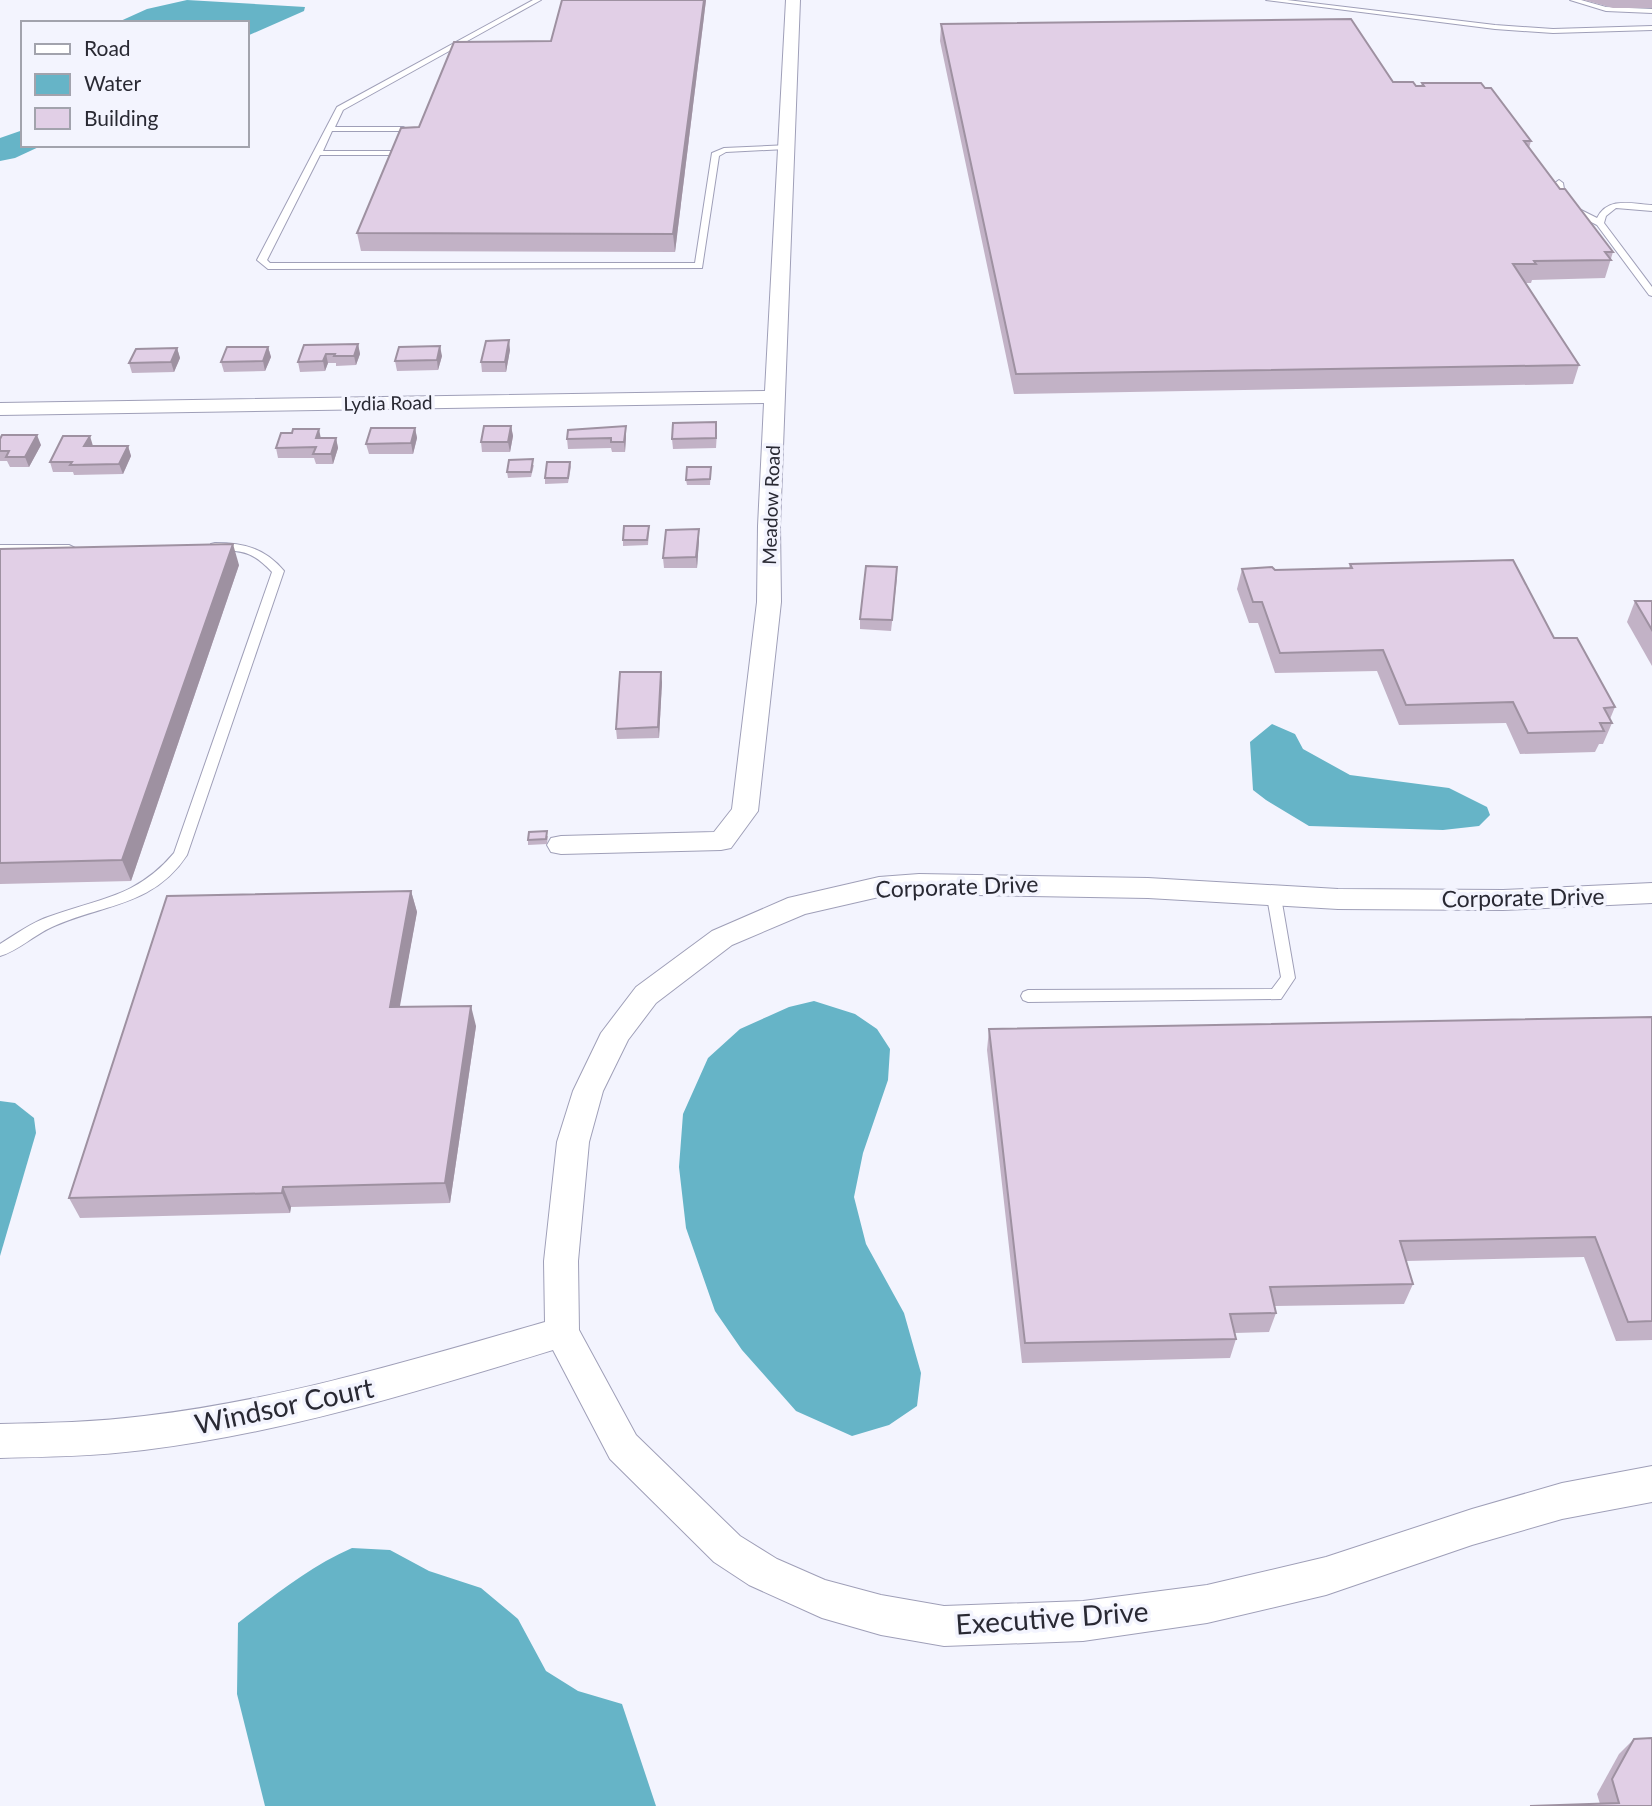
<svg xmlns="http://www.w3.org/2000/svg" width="1652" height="1806" font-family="Lato,sans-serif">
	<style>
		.water { fill: #66b4c7 }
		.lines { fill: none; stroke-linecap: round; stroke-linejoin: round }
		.service-casing { stroke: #9f9fb8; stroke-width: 2 }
		.minor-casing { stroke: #9f9fb8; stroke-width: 2 }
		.service { fill: #fff; fill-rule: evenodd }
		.minor { fill: #fff; fill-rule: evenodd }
		.wall { fill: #c2b2c6 }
		.shaded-wall { fill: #9e91a1 }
		.building { fill: #e1cfe6; stroke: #9e91a1; stroke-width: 2 }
		.labels { text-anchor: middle; stroke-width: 7; stroke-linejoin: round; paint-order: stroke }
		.far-street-label { font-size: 19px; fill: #292933; stroke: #f3f4fe }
		.street-label { font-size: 23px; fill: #292933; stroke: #f3f4fe }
		.near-street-label { font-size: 28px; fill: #292933; stroke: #f3f4fe }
	</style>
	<rect width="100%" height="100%" fill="#f3f4fe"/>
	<g class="water">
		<path d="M187,0L305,7L304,11L247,36V23H116L147,9Z"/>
		<path d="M23,130V145H43L15,158L0,161V138Z"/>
		<path d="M1272,724L1295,734L1303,749L1350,775L1449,788L1487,807L1490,815L1479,826L1443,830L1309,826L1266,800L1253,790L1250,742Z"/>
		<path d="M814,1001L855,1014L877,1029L890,1049L888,1080L863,1153L854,1197L866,1244L904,1313L921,1373L917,1406L889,1425L852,1436L796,1411L742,1350L715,1311L686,1228L679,1167L683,1114L708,1058L740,1029L789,1007Z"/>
		<path d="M0,1101L15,1103L34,1118L36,1133L0,1256Z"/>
		<path d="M352,1548L390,1550L429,1571L481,1588L518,1619L546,1671L578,1691L622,1704L656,1806H265L237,1694L238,1623C274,1596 310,1566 352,1548Z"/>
	</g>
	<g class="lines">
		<defs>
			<g id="service">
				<path d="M533,0H541L343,110L335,127H403L407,129L403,131H332L323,151H395L399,153L395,155H320L267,260L270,263H695L712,153L724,148L789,145L790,147L786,149L726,152L719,156L702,268L268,269L257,260L337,107Z"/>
				<path d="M1266,0H1287L1495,25L1553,29L1652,26V30L1553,33L1495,29Z"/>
				<path d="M1570,0H1581L1606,7L1652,9V13L1606,11Z"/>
				<path d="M1559,180L1563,183L1564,189L1560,195L1561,200L1597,218C1608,196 1632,204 1652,205V211L1616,208L1606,216L1604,223L1652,287V296L1649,295L1597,225L1554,203L1552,195L1556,189L1555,183Z"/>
				<path d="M215,543C244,543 265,548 284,571L187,855C153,907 102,904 52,927C34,935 18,951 0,956V944C16,934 31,923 48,917C99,898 136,898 174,853L272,572C248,547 241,553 211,548V544Z"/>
				<path d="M0,545H69L75,548L69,551H0Z"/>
				<path d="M1274,892L1281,897L1295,978L1281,999L1028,1002L1023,1000L1021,996L1023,992L1028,990L1272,989L1281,977L1267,897Z"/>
			</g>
			<g id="minor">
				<path d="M786,0H800L780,526L781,602L758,811L731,848L721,850L561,854L551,852L547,845L551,838L561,836L714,832L732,809L757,602L758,526L764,403L0,415V403L765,391Z"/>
				<path d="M919,874L1148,878L1338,889L1503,890L1652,883V903L1503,910L1338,909L1148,898L919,894L879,897L805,914L732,945L656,1003L628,1040L603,1091L589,1142L578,1261L579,1330L636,1435L740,1536L777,1559L825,1580L881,1595L944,1606L1083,1601L1207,1585L1326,1557L1472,1509L1562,1483L1652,1466V1502L1562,1519L1472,1545L1326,1595L1207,1623L1083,1641L944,1646L881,1635L822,1618L749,1585L714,1562L610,1459L553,1350C419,1391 284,1433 144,1450C96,1456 48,1457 0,1458V1424C48,1423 96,1422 144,1416C281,1400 413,1360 545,1322L544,1261L557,1142L573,1091L601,1033L636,987L712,931L788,898L879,877Z"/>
			</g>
		</defs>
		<use href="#service" class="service-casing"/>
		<use href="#minor" class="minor-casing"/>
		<use href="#service" class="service"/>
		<use href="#minor" class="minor"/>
	</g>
	<g class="wall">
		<path d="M706,0L675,252L361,251L357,233L419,127L551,41Z"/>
		<path d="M1584,0H1652V8H1613Z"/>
		<path d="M941,24L1416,86H1421L1422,83L1531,141L1529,148L1560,189L1613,252L1605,278L1532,280L1531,283H1525L1579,365L1573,384L1014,394L940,41Z"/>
		<path d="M358,344L360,354L356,365L336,366V363H328L325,371L300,372L298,362Z"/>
		<path d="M268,347L271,357L265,371L224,372L221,362Z"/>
		<path d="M177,348L180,358L174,372L132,373L129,363Z"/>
		<path d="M510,350L506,372H482L481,362Z"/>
		<path d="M442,356L438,370L397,371L395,361Z"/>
		<path d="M511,426L513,436L510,452H482L481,442Z"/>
		<path d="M626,426V436L625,452H612L611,448L568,449L567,439Z"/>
		<path d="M415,428L417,438L413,454H369L366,444Z"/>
		<path d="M717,432L716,448L673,449L672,439Z"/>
		<path d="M321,438H336L338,448L333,464H316L314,458H278L276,448Z"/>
		<path d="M0,439L41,445L29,467H10L7,461H0Z"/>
		<path d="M93,446H128L131,456L123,474L74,475L73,472H53L50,462Z"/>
		<path d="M570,462L571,467L568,483L545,484V478Z"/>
		<path d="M534,465L531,477L508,478L507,472Z"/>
		<path d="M711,467L710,485H687L686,480Z"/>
		<path d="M699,529V540L697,568H664L663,558Z"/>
		<path d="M649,531L648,545L623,546V540Z"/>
		<path d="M0,549L239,565L131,881L0,884Z"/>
		<path d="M1350,564L1554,638L1615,707L1610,719L1612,723L1603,744H1599L1595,752L1520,754L1506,723L1399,725L1377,671L1275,673L1258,623H1249L1237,589L1242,569L1275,570L1349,568Z"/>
		<path d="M897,578L891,631L860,629V619Z"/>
		<path d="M1635,601H1652V666L1627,622Z"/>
		<path d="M662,682L659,738L617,739L616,729Z"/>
		<path d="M548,836L547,844L528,845V840Z"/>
		<path d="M411,891L417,912L399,1007L476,1026L450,1203L291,1207L290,1213L80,1218L69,1198Z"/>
		<path d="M1652,1017V1340L1616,1341L1584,1257L1406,1261L1413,1284L1404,1304L1275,1306L1276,1313L1269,1332L1235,1333L1236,1339L1230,1358L1022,1363L987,1050L989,1029Z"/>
		<path d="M1634,1739L1652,1806L1600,1804L1597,1794L1619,1754Z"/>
	</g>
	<g class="shaded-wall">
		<path d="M704,0H706L675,252L673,234Z"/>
		<path d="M509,340L510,350L506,372L505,362Z"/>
		<path d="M358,344L360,354L356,365L354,356Z"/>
		<path d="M440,346L442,356L438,370L437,360Z"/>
		<path d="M268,347L271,357L265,371L263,361Z"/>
		<path d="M177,348L180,358L174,372L171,362Z"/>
		<path d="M326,354L328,363L325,371L323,361Z"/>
		<path d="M511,426L513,436L510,452L508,442Z"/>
		<path d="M626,426V436L625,452L624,442Z"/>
		<path d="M415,428L417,438L413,454L411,443Z"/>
		<path d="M319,429L321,439L316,438Z"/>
		<path d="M37,435L41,445L29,467L25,457Z"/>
		<path d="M90,436L93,446H84Z"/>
		<path d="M336,438L338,448L333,464L331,454Z"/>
		<path d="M128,446L131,456L123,474L119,464Z"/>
		<path d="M699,529V540L697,568L696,557Z"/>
		<path d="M233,544L239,565L131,881L122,860Z"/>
		<path d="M661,672L662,682L659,738L658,727Z"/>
		<path d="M411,891L417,912L396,1028L390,1007Z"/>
		<path d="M471,1006L476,1026L450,1203L445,1183Z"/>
		<path d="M283,1187L291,1207L290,1213L282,1193Z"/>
	</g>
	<g class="building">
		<path d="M562,0H704L673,234L357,233L401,128L419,127L454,42L551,41Z"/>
		<path d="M1351,19L1393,82H1413L1416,86H1424L1422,83H1481L1485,88H1491L1531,141H1524L1560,189H1565L1613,252H1605L1611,260L1534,261L1536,264H1513L1579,365L1016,374L941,24Z"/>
		<path d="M509,340L505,362H481L486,341Z"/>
		<path d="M358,344L354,356H334L335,354H326L323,361L298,362L304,345Z"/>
		<path d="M440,346L437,360L395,361L399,347Z"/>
		<path d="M227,347H268L263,361L221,362Z"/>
		<path d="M177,348L171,362L129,363L136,349Z"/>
		<path d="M716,422V438L672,439L673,423Z"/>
		<path d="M484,426H511L508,442H481Z"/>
		<path d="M626,426L624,442H611V438L567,439L568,430Z"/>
		<path d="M371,428H415L411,443L366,444Z"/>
		<path d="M293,429H319L316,438H336L331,454H313L316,447L276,448L281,433H292Z"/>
		<path d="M2,435H37L25,457H6L9,451H0V439Z"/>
		<path d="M63,436H90L84,446H128L119,464L70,465L72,462H50Z"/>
		<path d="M533,459L531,472H507L509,460Z"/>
		<path d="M547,462H570L568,478H545Z"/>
		<path d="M687,467H711L710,479L686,480Z"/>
		<path d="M624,526H649L647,540H623Z"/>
		<path d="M699,529L696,557L663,558L666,530Z"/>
		<path d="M233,544L122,860L0,863V549Z"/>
		<path d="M1513,560L1554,638H1577L1615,707L1604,708L1612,723H1600L1604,731L1528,733L1513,702L1406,705L1383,650L1280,653L1262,602H1253L1242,569L1272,567L1275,570L1352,568L1350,564Z"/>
		<path d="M866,566L897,567L892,620L860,619Z"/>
		<path d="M1635,601H1652V630Z"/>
		<path d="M620,672H661L658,727L616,729Z"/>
		<path d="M547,831L546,839L528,840L529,832Z"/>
		<path d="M411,891L390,1007L471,1006L445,1183L283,1187L282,1193L69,1198L167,896Z"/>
		<path d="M1652,1017V1321L1628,1322L1595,1237L1400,1241L1413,1284L1270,1287L1276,1313L1230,1314L1236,1339L1025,1343L989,1029Z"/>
		<path d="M1652,1738V1806H1530L1619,1803L1612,1779L1634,1739Z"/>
	</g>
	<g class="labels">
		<g class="far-street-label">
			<text transform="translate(388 403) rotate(-1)" y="7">Lydia Road</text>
			<text transform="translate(771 505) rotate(-88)" y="7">Meadow Road</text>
		</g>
		<g class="street-label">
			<text transform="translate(957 887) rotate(-2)" y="8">Corporate Drive</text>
			<text transform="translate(1523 898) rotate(-1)" y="8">Corporate Drive</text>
		</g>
		<g class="near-street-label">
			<text transform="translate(284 1406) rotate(-12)" y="10">Windsor Court</text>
			<text transform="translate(1052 1618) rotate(-4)" y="10">Executive Drive</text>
		</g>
	</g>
	<rect x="21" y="21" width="228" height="126" fill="#f3f4fe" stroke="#a2a3ad" stroke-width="2"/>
	<rect x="35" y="44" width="35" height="10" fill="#ffffff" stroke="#a2a3ad" stroke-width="2"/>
	<text x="84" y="56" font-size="21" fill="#292933">Road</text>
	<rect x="35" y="74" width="35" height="21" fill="#66b4c7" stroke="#a2a3ad" stroke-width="2"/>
	<text x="84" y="91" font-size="21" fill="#292933">Water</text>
	<rect x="35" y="108" width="35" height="21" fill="#e1cfe6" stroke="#a2a3ad" stroke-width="2"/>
	<text x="84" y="126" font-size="21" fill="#292933">Building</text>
</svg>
